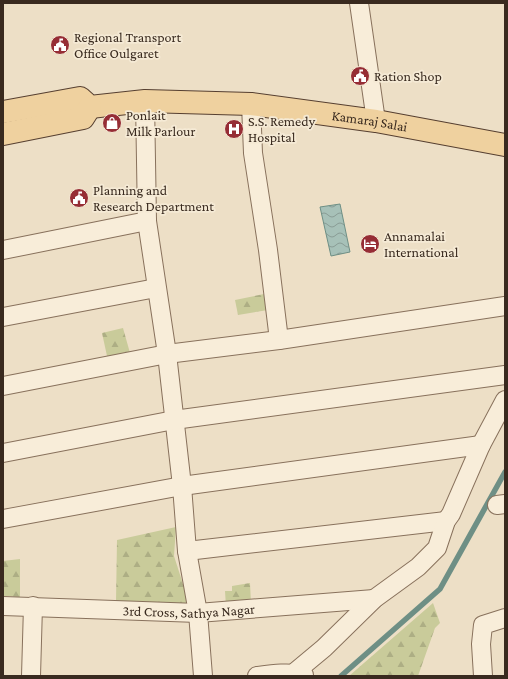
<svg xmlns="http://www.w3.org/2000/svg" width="508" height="679" font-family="'Crimson Pro',serif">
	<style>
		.forest { fill: url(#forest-firs) }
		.water { fill: url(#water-waves); stroke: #6e8f85 }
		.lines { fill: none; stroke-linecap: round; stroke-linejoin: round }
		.stream { stroke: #6e8f85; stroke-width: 5.5 }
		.minor-casing { stroke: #88715c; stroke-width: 20 }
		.major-casing { stroke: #563f30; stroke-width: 24 }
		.minor { stroke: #f8edd9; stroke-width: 18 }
		.major { stroke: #efd19f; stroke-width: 22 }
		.labels { text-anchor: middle; stroke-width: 3.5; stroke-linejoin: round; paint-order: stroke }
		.poi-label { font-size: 14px; fill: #392a1f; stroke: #f5ead5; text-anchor: start }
		.street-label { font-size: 14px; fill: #392a1f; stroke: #f5ead5 }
	</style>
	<defs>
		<pattern id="forest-firs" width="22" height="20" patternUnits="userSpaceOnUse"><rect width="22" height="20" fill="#c9cb9a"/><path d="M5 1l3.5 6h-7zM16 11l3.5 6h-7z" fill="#adae84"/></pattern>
		<pattern id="water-waves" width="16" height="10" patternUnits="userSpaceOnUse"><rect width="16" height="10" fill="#a7c1b8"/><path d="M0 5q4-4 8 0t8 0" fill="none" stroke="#899d95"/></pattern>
	</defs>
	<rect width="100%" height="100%" fill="#eddfc6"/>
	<g class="forest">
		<path d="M264,294L268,310L238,315L235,300Z"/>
		<path d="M123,328L130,353L107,356L102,333Z"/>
		<path d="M176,527L174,556L190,606L116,601L117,540Z"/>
		<path d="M20,559V597L3,596V561Z"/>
		<path d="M250,583L251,604L226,607L225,591H232V586Z"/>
		<path d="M433,603L440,623L435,628L418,676H349Z"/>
	</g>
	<path class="water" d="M340,204L350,252L331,256L320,207Z"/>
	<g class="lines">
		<path class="stream" d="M341,676L440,589L505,472"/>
		<defs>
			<g id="minor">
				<path d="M359,3L376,121"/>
				<path d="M145,101L147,221L167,354L182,486L187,551L198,613L203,676"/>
				<path d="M251,104L253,153L268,250L279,340"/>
				<path d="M3,250L147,221"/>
				<path d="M3,317L156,288"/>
				<path d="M3,386L167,354L279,340L505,306"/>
				<path d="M3,453L174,420L505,375"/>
				<path d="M497,505L505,504"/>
				<path d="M3,519L182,486L481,445"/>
				<path d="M187,551L446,521"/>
				<path id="s1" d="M3,606L198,613L374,599"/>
				<path d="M31,676L33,606"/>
				<path d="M257,676C273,674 288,672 304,675"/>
				<path d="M292,676L294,673L324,648L374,599L418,567L437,548L446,521L451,514L481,445L505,400"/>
				<path d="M483,676L481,644L483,625L505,618"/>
			</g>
			<g id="major">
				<path id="s2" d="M3,112L80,98L90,107L145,101L251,104L376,121L505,145"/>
				<path d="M3,134L83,118L90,107"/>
			</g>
		</defs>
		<use href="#minor" class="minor-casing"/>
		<use href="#major" class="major-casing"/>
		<use href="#minor" class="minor"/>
		<use href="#major" class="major"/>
	</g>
	<defs>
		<symbol id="civic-disc" viewBox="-11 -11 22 22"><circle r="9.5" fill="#962d35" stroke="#f5ead5"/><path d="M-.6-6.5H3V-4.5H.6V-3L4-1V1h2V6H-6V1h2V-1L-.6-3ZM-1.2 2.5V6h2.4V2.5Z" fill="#fff"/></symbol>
		<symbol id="shop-disc" viewBox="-11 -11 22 22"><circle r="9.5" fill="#962d35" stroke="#f5ead5"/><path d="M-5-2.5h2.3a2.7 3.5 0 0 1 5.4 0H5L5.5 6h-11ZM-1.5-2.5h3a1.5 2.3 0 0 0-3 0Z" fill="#fff"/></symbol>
		<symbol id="hospital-disc" viewBox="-11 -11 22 22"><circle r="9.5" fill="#962d35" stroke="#f5ead5"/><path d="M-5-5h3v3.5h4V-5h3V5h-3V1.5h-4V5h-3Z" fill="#fff"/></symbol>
		<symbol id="hotel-disc" viewBox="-11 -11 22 22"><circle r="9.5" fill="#962d35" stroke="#f5ead5"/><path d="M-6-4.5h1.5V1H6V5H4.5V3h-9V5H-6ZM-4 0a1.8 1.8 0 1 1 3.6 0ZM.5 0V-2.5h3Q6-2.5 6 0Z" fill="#fff"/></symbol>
	</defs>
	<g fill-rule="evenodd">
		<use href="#civic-disc" x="49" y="34" width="22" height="22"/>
		<use href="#civic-disc" x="349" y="65" width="22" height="22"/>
		<use href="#shop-disc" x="101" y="112" width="22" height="22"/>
		<use href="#hospital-disc" x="223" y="118" width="22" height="22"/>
		<use href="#civic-disc" x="68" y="187" width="22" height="22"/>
		<use href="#hotel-disc" x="359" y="233" width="22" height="22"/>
	</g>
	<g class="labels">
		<g class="poi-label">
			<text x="74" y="42">Regional Transport<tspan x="74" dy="16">Office Oulgaret</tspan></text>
			<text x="374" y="81">Ration Shop</text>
			<text x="126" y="120">Ponlait<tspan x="126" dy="16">Milk Parlour</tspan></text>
			<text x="248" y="126">S.S. Remedy<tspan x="248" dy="16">Hospital</tspan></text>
			<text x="93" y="195">Planning and<tspan x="93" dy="16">Research Department</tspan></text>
			<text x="384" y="241">Annamalai<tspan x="384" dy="16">International</tspan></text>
		</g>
		<g class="street-label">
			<text dy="5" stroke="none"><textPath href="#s2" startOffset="373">Kamaraj Salai</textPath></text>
			<text dy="5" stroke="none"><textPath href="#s1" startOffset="186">3rd Cross, Sathya Nagar</textPath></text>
		</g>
	</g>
	<rect width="508" height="679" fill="none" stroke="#392a1f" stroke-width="8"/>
</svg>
